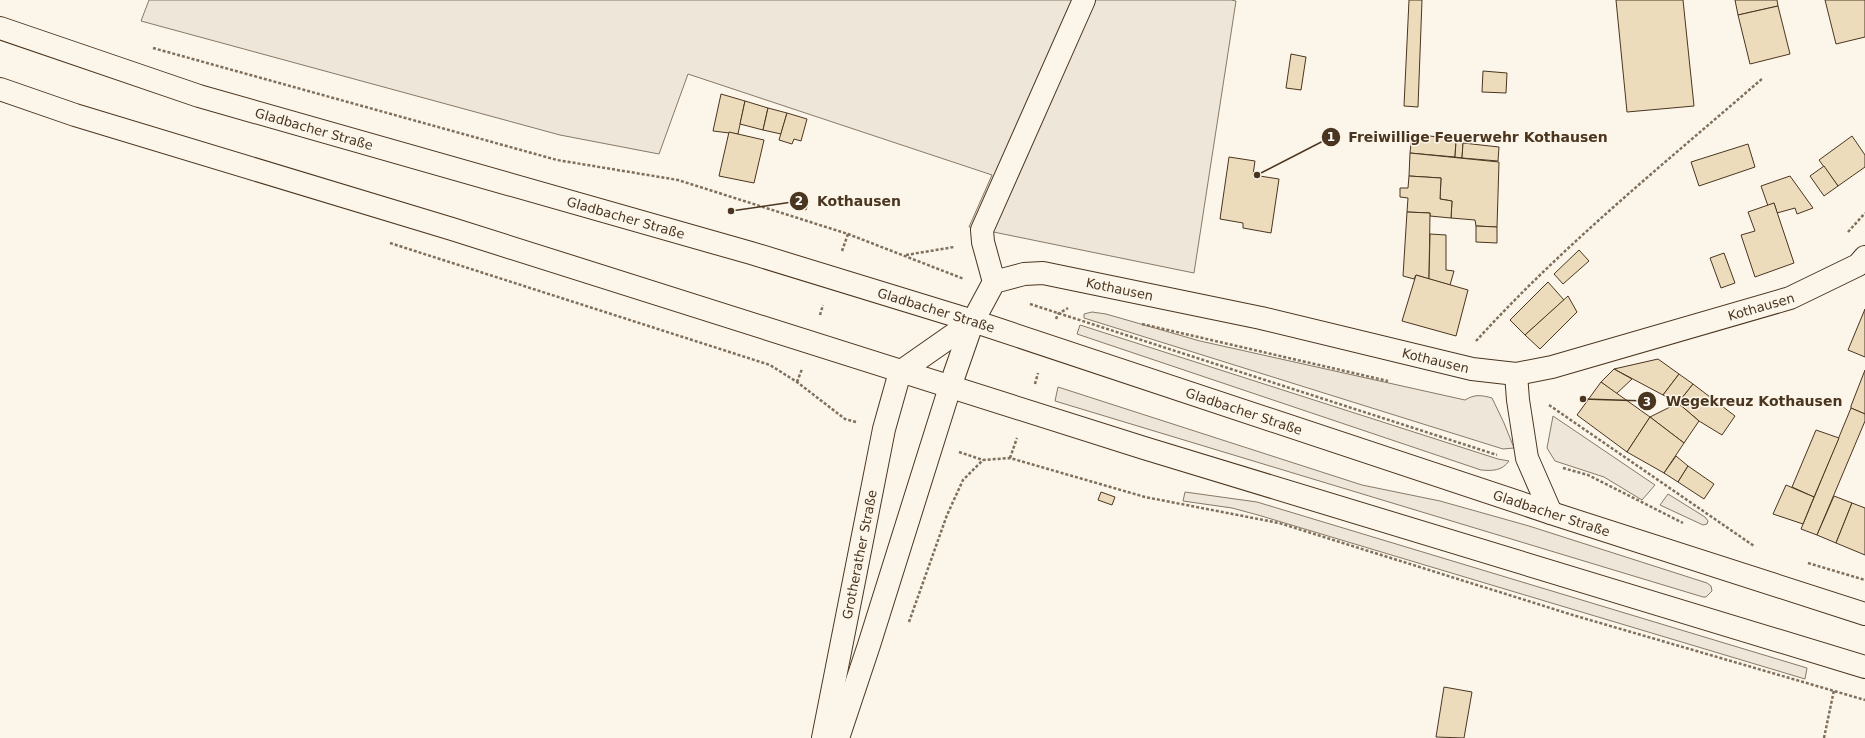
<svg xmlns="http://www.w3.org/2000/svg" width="1865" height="738" font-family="'DejaVu Sans',sans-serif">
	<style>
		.green { fill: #ede6d9; stroke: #887966 }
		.building { fill: #ecdcbc; stroke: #4a3520 }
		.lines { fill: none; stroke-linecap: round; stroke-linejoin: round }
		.minor-casing { stroke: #4a3520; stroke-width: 24 }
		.major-casing { stroke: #4a3520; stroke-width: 24 }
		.path { stroke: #7f6f5c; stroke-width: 2.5; stroke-dasharray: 3 2; stroke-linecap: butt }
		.minor { stroke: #fbf6e9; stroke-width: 22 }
		.major { stroke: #fbf6e9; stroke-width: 22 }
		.labels { text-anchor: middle; stroke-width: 3; stroke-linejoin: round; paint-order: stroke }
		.street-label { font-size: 13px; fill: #4a3520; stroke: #fbf6e9 }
		.leader { fill: none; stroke: #4a3520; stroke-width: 1.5 }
		.callout-dot { fill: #4a3520; stroke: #fbf6e9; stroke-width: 1.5 }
		.mark-label { font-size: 12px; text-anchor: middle; font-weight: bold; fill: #fff }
		.callout-label { font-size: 14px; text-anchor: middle; font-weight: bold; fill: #4a3520; stroke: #fbf6e9; stroke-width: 3; stroke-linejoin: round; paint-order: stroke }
	</style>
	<rect width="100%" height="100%" fill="#fbf6e9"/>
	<g class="green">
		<path d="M149,0H1231L1236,1L1194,273L969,227L992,175L688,74L659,154L560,135L141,21Z"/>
		<path d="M1092,312L1106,314L1200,341L1465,400C1475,394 1481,395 1492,398L1504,423L1514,448L1503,449L1084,318V314Z"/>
		<path d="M1080,325L1498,459L1509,461C1502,471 1492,471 1481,470L1077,334Z"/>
		<path d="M1058,387L1362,485L1440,501L1529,526L1707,583L1711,586L1712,591L1706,597H1703L1055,401Z"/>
		<path d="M1553,416L1655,485L1642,500L1604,477L1555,461L1547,448Z"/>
		<path d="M1185,492L1257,502L1807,668L1805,679L1258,515L1232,508L1183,501Z"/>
		<path d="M1668,494L1705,517L1708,521L1707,524L1703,525L1660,505Z"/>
	</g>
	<g class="building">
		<path d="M1409,0H1422L1418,107L1404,106Z"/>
		<path d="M1616,0H1683L1694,106L1627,112Z"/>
		<path d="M1735,0H1777L1778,6L1738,15Z"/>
		<path d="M1825,0H1865V37L1836,44Z"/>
		<path d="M1778,6L1790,54L1750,64L1738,15Z"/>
		<path d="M1291,54L1306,57L1301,90L1286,88Z"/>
		<path d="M1483,71L1507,73L1506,93L1482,92Z"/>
		<path d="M721,94L745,101L738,134L713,131Z"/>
		<path d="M745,101L768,108L763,130L740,124Z"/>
		<path d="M768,108L787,113L781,134L763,130Z"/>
		<path d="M787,113L807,119L801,141L794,139L792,144L779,140Z"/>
		<path d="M729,132L764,140L754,183L719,176Z"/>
		<path d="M1412,134L1456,139L1455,157L1410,153Z"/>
		<path d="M1852,136L1865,155V167L1838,186L1819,160Z"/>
		<path d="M1456,142L1463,143L1462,158L1455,157Z"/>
		<path d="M1463,143L1499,147L1498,161L1462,158Z"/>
		<path d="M1748,144L1755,167L1699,186L1691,162Z"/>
		<path d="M1410,153L1499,162L1497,227L1476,226L1475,220L1451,218L1452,201L1440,199L1441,178L1409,176Z"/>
		<path d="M1229,157L1255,161L1253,175L1279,179L1271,233L1243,228V223L1220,219Z"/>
		<path d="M1824,166L1838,186L1824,196L1810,176Z"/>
		<path d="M1409,176L1441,178L1440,199L1452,201L1451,218L1430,216V213L1407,212L1408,198L1400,197V188H1408Z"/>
		<path d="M1790,176L1813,208L1797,214L1795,208L1777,213L1774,203L1768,206L1761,186Z"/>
		<path d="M795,197L809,202L806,210L792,205Z"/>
		<path d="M1774,203L1794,263L1755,277L1741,235L1755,231L1748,212Z"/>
		<path d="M1407,212L1430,213L1429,279L1416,275L1414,279L1403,276Z"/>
		<path d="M1476,226L1497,227V243L1476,242Z"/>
		<path d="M1430,234L1446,235V270L1454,271L1450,285L1429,279Z"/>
		<path d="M1579,250L1589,261L1563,284L1554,274Z"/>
		<path d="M1724,253L1735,283L1721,288L1710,258Z"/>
		<path d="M1416,275L1468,290L1456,336L1402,321Z"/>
		<path d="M1548,282L1564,300L1525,335L1510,320Z"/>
		<path d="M1568,296L1577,312L1540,349L1525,335Z"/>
		<path d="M1865,309V357L1848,350Z"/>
		<path d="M1658,359L1679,374L1663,395L1614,369Z"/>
		<path d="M1614,369L1632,379L1616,394L1601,382Z"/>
		<path d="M1865,370V414L1851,408V406Z"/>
		<path d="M1679,374L1693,384L1678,403L1663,395Z"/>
		<path d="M1601,382L1650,417L1627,452L1577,415Z"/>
		<path d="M1693,384L1735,416L1722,435L1699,421L1678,403Z"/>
		<path d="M1678,403L1699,421L1684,443L1650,417Z"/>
		<path d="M1851,408L1865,414V421L1817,535L1801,529Z"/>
		<path d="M1650,417L1684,443L1664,473L1627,452Z"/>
		<path d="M1816,430L1839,438L1814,497L1792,487Z"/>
		<path d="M1676,456L1688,466L1678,482L1664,473Z"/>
		<path d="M1688,466L1714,484L1704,499L1678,482Z"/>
		<path d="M1786,485L1814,497L1803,524L1773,514Z"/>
		<path d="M1101,492L1115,497L1112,505L1098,500Z"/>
		<path d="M1834,496L1852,503L1836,543L1817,535Z"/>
		<path d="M1852,503L1865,508V555L1836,543Z"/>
		<path d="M1444,687L1472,692L1464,738L1436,737Z"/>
	</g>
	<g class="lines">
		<defs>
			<g id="minor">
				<path d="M994,282L983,242L982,230L1084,0"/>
				<path d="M1516,374L1518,400L1527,458L1551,513"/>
				<path id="s1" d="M823,738L884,429L900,372L973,321"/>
				<path id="s2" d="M838,738L869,645L950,387L973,321L994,282L1024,274L1043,273L1261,318L1472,369L1516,374L1552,367L1790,298L1858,265L1865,257"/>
			</g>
			<g id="major">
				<path id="s3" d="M0,28L199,96L751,253L973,321L1551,513L1865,614"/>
				<path d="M0,89L75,115L452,229L1144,448L1865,667"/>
			</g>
		</defs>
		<use href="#minor" class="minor-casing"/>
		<use href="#major" class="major-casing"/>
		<g class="path">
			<path d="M153,48L557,160L678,180L848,234L964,279"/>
			<path d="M1848,232L1865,213"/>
			<path d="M390,243L770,365L797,382L845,419L856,422"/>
			<path d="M842,251L848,234"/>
			<path d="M906,255L954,247"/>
			<path d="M1030,304L1497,455"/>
			<path d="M820,315L823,305"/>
			<path d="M1056,319L1058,314L1068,308"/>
			<path d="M1142,324L1388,381"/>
			<path d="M1476,341C1563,245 1665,163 1763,78"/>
			<path d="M797,382L802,369"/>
			<path d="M1035,384L1038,373"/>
			<path d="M1549,405L1754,546"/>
			<path d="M959,452L983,460L1010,458L1145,497L1279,523L1576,616L1865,700"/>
			<path d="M1010,458L1017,438"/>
			<path d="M1563,468L1588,475L1683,523"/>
			<path d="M1808,563L1865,580"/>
			<path d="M909,622L947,515L963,480L983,460"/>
			<path d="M1824,738L1834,690"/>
		</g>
		<use href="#minor" class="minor"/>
		<use href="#major" class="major"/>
	</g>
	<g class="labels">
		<g class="street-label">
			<text dy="5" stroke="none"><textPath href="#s3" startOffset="330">Gladbacher Straße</textPath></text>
			<text dy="5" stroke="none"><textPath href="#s3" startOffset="654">Gladbacher Straße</textPath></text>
			<text dy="5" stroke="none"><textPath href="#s2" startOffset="611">Kothausen</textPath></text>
			<text dy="5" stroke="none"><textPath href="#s2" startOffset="1271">Kothausen</textPath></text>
			<text dy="5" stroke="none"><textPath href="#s3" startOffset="978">Gladbacher Straße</textPath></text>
			<text dy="5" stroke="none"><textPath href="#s2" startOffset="935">Kothausen</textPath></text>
			<text dy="5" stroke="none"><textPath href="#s3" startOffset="1302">Gladbacher Straße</textPath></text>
			<text dy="5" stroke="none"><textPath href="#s3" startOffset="1626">Gladbacher Straße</textPath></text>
			<text dy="5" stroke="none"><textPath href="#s1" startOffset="187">Grotherather Straße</textPath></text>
		</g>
	</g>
	<path class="leader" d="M1257 175L1331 137M731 211L799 201M1583 399L1647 401"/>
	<g class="callout-dot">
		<circle cx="1257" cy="175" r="4"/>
		<circle cx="731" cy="211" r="4"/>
		<circle cx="1583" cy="399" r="4"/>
		<circle cx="1331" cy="137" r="10"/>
		<circle cx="799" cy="201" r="10"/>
		<circle cx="1647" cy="401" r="10"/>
	</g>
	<g class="mark-label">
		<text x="1331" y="141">1</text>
		<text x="799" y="205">2</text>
		<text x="1647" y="406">3</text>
	</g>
	<g class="callout-label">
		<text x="1478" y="142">Freiwillige Feuerwehr Kothausen</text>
		<text x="859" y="206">Kothausen</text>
		<text x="1754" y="406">Wegekreuz Kothausen</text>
	</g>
</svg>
